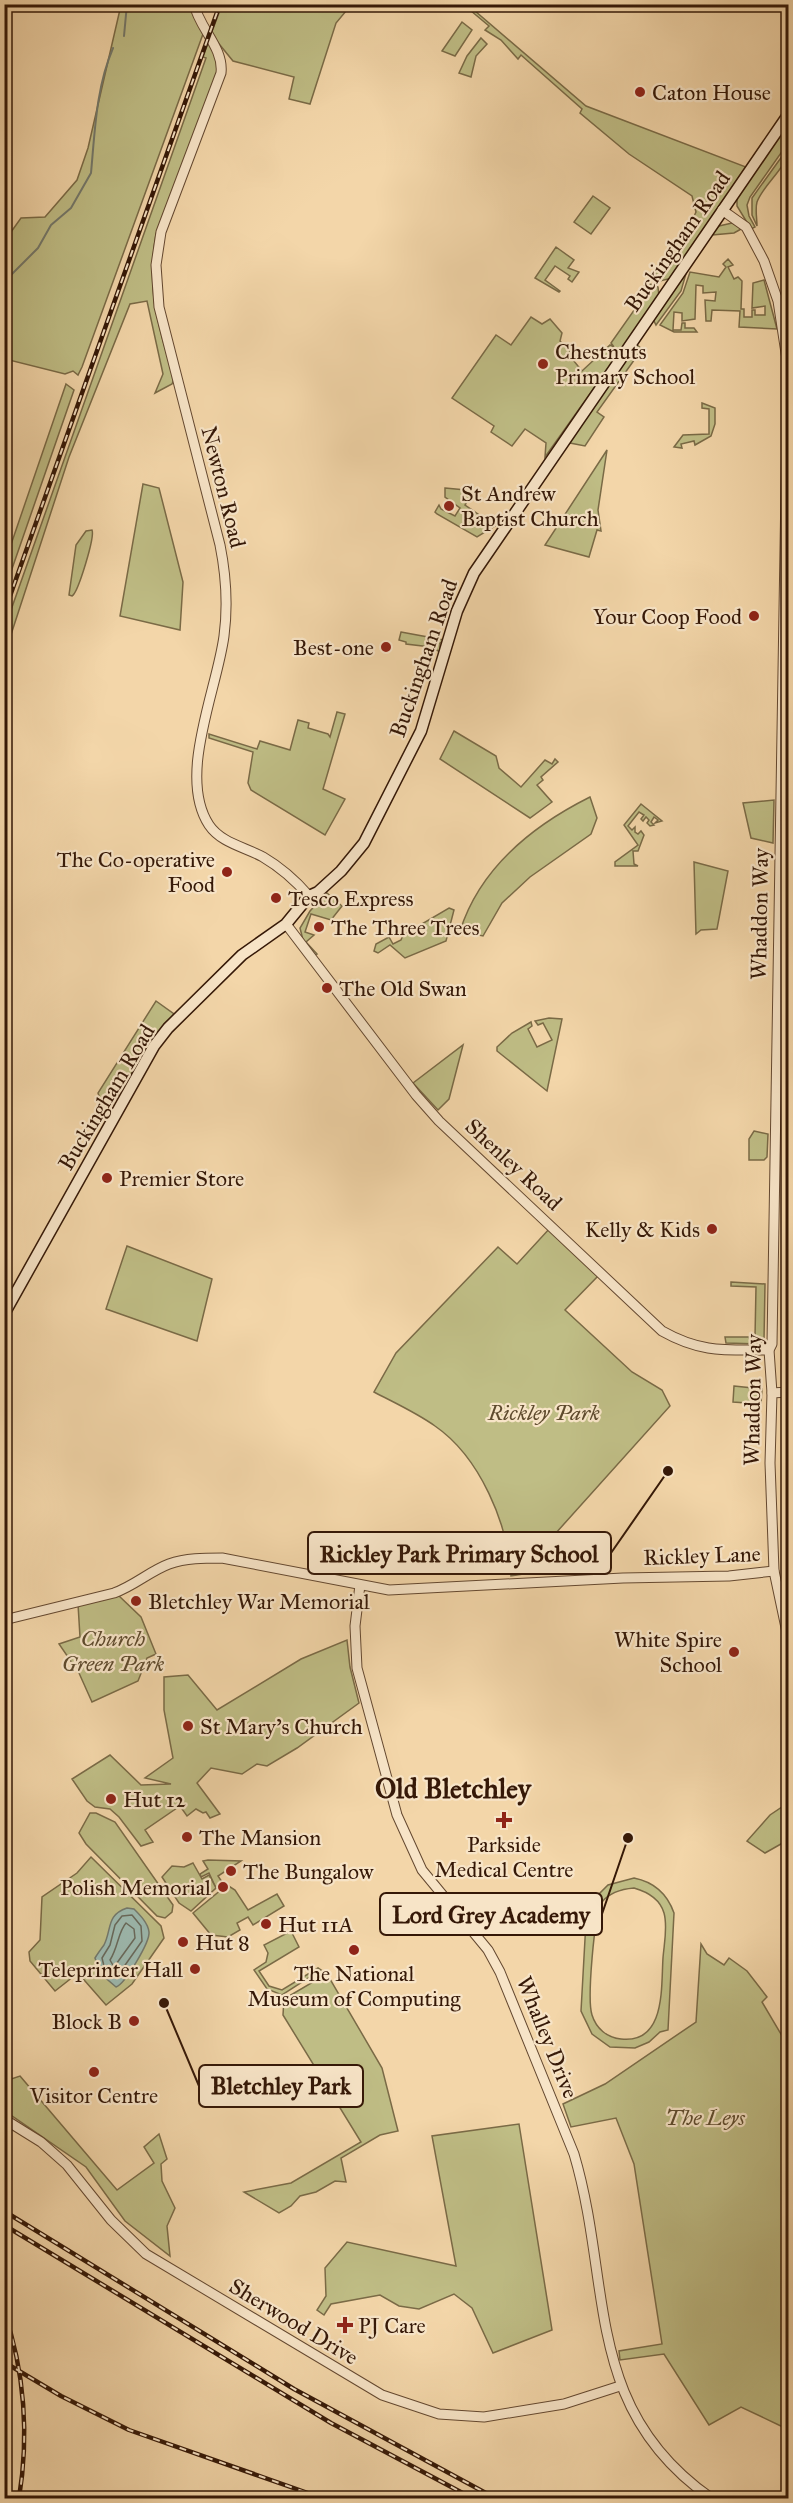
<svg xmlns="http://www.w3.org/2000/svg" width="793" height="2503" font-family="'IM FELL Great Primer',serif">
	<style>
		.green { fill: #bfbd85; stroke: #7a6a46; stroke-width: 1.5; fill-rule: evenodd }
		.water { fill: #9cb8ae; stroke: #73786b; stroke-width: 1.5 }
		.lines { fill: none; stroke-linecap: round; stroke-linejoin: round }
		.shore { stroke: #68685a; stroke-width: 1.5 }
		.stream { stroke: #73786b; stroke-width: 2 }
		.tertiary-casing { stroke: #644830; stroke-width: 11 }
		.secondary-casing { stroke: #351807; stroke-width: 13 }
		.tertiary { stroke: #f7e4c7; stroke-width: 9 }
		.secondary { stroke: #f7e4c7; stroke-width: 10 }
		.rail-casing { stroke: #351807; stroke-width: 4.5 }
		.rail { stroke: #f7e4c7; stroke-width: 2; stroke-dasharray: 7; stroke-linecap: butt }
		.poi-dot { fill: #8f2418; stroke: #f7e4c7; stroke-width: 2 }
		.labels { text-anchor: middle; stroke-width: 4.5; stroke-linejoin: round; paint-order: stroke }
		.poi-label { font-size: 22px; fill: #351807; stroke: #f7e4c7; text-anchor: start }
		.street-label { font-size: 22px; fill: #351807; stroke: #f7e4c7 }
		.park-label { font-size: 22px; font-style: italic; fill: #5e4a2d; stroke: #f7e4c7 }
		.district-label { font-size: 28px; font-weight: bold; fill: #351807; stroke: #f7e4c7 }
		.leader { fill: none; stroke: #351807; stroke-width: 2 }
		.callout-dot { fill: #351807; stroke: #f7e4c7; stroke-width: 2 }
		.callout { fill: #f7e4c7; stroke: #351807; stroke-width: 2 }
		.callout-label { font-size: 24px; text-anchor: middle; font-weight: bold; fill: #351807 }
	</style>
	<rect width="100%" height="100%" fill="#f3d6a9"/>
	<filter id="stains"><feTurbulence type="fractalNoise" baseFrequency=".00333" numOctaves="4"/><feColorMatrix values="0 0 0 0 .2 0 0 0 0 .09 0 0 0 0 .02 0 0 0 .5 -.17"/></filter>
	<radialGradient id="worn" r=".72"><stop offset=".6" stop-color="#630" stop-opacity="0"/><stop offset="1" stop-color="#630" stop-opacity=".3"/></radialGradient>
	<g class="green">
		<path d="M121,5H190L203,34L82,367L78,375L73,371L65,374L5,359L4,259L10,254L6,239L21,218L45,217L77,180L88,148Z"/>
		<path d="M222,5H351L336,23L310,104L289,99L294,77L233,61L211,34Z"/>
		<path d="M464,5H468L586,106L746,167L672,278L660,281L655,273L689,227L696,212L692,196L629,154L580,113L582,109L521,55L518,59L501,40L485,30L489,26Z"/>
		<path d="M462,22L472,30L455,56L442,51Z"/>
		<path d="M481,38L487,44L476,56L471,77L459,73L467,56Z"/>
		<path d="M208,43L216,56L218,70L156,234C146,293 158,323 174,379L172,384L155,393L163,374L147,301L130,304L69,457L5,653V627L206,58L203,57Z"/>
		<path d="M788,121V143L750,197L747,205L749,216L755,227L751,229L737,206V196Z"/>
		<path d="M788,148C789,167 764,183 757,202C755,209 757,218 757,226L752,215V198Z"/>
		<path d="M593,196L610,208L591,234L574,222Z"/>
		<path d="M732,223L743,228L734,233L712,235L687,270L681,291L656,325L653,319L712,232L719,226Z"/>
		<path d="M556,247L574,260L568,268L579,272L572,282L568,279L570,276L555,266L545,280L560,291L559,292L535,278Z"/>
		<path d="M728,259L733,265L728,267L734,279L738,277L742,281L741,309H744V317H752V310H755V315H765V306L752,308L753,283L764,280L777,329L739,327L740,311L712,310L711,321H706L705,300L715,301L716,292L703,293V286L696,285L695,319L682,321V313L674,312L673,330H681L682,323H685V328H694L697,332H674L660,325L683,293L690,272L719,277L726,267L723,264Z"/>
		<path d="M648,283L658,287L659,297L545,457L546,443L525,429L512,446L491,432L494,426L452,398L496,335L511,345L531,317L542,324L550,319L562,333L560,341L576,358L573,360L582,371L610,345L614,347L611,343L635,309L630,305L634,297L639,299L644,292L640,289Z"/>
		<path d="M635,343L642,349L597,412L604,417L585,446L570,443L567,440Z"/>
		<path d="M66,384L74,390L5,589V562Z"/>
		<path d="M702,403L715,408V424L711,436L695,445L694,441L681,444L682,448L674,447L683,435L709,434V409L702,408Z"/>
		<path d="M607,450L598,510L601,531L597,530L589,557L545,545Z"/>
		<path d="M143,484L159,488L183,582L180,630L120,616Z"/>
		<path d="M445,488L466,490L472,494L465,505L495,526L477,537L437,514L435,512L439,505L441,509L455,516L460,508L445,497Z"/>
		<path d="M92,530C95,537 78,593 72,596L69,595L76,545L86,531Z"/>
		<path d="M401,632L444,640L440,643V652L431,647L406,644V642L399,640Z"/>
		<path d="M337,712L345,714L323,789L345,799L325,835L251,790L248,783L253,752L209,738V734L257,749L260,741L290,750L298,720L309,723L308,728L328,734L330,737Z"/>
		<path d="M454,731L496,756L499,768L521,787L545,760L552,764L555,759L558,762L541,777L543,780L537,785L552,802L530,818L440,759Z"/>
		<path d="M590,797L597,818L591,834L530,877L502,903L483,936L460,931C480,868 532,826 590,797Z"/>
		<path d="M774,800L773,843L751,838L743,803Z"/>
		<path d="M641,804L662,821L655,823L658,820L654,817L651,822L654,825L650,826L647,823L649,820L646,817L643,821L641,819L644,815L639,812L628,826L632,830L635,827V832L638,834L641,831L644,835L638,851H633L634,864L638,866H615V862L638,845L624,825Z"/>
		<path d="M694,862L728,871L717,929L701,930L696,934Z"/>
		<path d="M327,893L342,906L331,920L311,914L305,932L314,935L306,942L317,954L315,955L303,940L300,928L310,911Z"/>
		<path d="M449,908L454,910L446,941L405,958L390,945L378,953L374,951L376,944L389,937L393,944L401,940L403,935Z"/>
		<path d="M156,1001L174,1014L150,1043L113,1104L108,1105L101,1101L98,1093Z"/>
		<path d="M549,1018L562,1019L547,1091L497,1051V1047L512,1033L531,1022L532,1026L528,1029L537,1047L552,1040L543,1023L538,1025L535,1021Z"/>
		<path d="M463,1045L449,1099L438,1110L413,1083Z"/>
		<path d="M754,1131L768,1134L767,1157L764,1160H749V1139Z"/>
		<path d="M550,1228L599,1275L565,1310L632,1372L662,1390L670,1406L555,1534L556,1569L511,1576C508,1524 480,1457 435,1426C417,1413 395,1403 374,1392L396,1353L498,1247L517,1264Z"/>
		<path d="M127,1246L212,1279L197,1341L106,1309Z"/>
		<path d="M731,1282L765,1284L764,1340L760,1344L726,1343L725,1337H755L756,1287L731,1286Z"/>
		<path d="M734,1386L762,1389L761,1404L733,1402Z"/>
		<path d="M118,1595L141,1617L156,1654L147,1658L138,1681L92,1702L79,1673L59,1644L80,1637L78,1604Z"/>
		<path d="M347,1640L350,1667L359,1703L297,1748L267,1766L257,1764L242,1774L211,1768L197,1783L220,1814L210,1818L206,1812L203,1813L196,1809L187,1816L180,1806L145,1830L153,1842L141,1846L119,1817L110,1809L95,1807L87,1801L72,1779L110,1755L141,1785L171,1784L145,1778L173,1758L164,1710V1677L188,1675L217,1710L301,1659Z"/>
		<path d="M788,1803V1840L765,1853L747,1841L770,1815Z"/>
		<path d="M90,1813H96L115,1822L173,1905L172,1912L165,1918L157,1916L86,1844L79,1833Z"/>
		<path d="M91,1857L161,1926L164,1938L132,1984L106,2005L78,1973L55,1991L30,1961L29,1952L40,1940L42,1897L77,1873Z"/>
		<path d="M203,1861L208,1860L241,1861L218,1876L222,1882L216,1888L209,1873L201,1877L200,1874L208,1869Z"/>
		<path d="M193,1863L202,1879L209,1875L216,1888L191,1911L179,1903L162,1877L172,1866L184,1867Z"/>
		<path d="M634,1878C654,1882 667,1893 674,1913L668,2030L660,2032L649,2042L635,2048L610,2047L592,2034L581,2011L586,1921L591,1902L608,1885ZM634,1888C648,1892 660,1899 664,1913C668,1927 664,1944 663,1958C661,1987 666,2044 621,2039C607,2038 596,2028 592,2015C587,2000 594,1914 602,1902C610,1892 622,1889 634,1888Z"/>
		<path d="M227,1885L235,1890L248,1910L277,1894L284,1906L253,1925L248,1917L237,1923L240,1930L228,1937L211,1935L193,1913Z"/>
		<path d="M291,1931L299,1947L259,1971L269,1986L282,1990L318,1968L321,1970L282,1995L267,1989L254,1970L266,1962L268,1953L264,1945Z"/>
		<path d="M701,1944L707,1954L724,1965L729,1958L747,1971L767,1997L762,2002L788,2046V2422L783,2427L741,2407L709,2425L664,2354L620,2360L619,2351L662,2344L634,2164L616,2118L571,2127L563,2104L605,2084L696,2022Z"/>
		<path d="M323,1976L330,1979L382,2068L398,2131L380,2135L341,2158L346,2182L335,2181L316,2192L300,2196L291,2206L279,2213L244,2192L291,2183L361,2142L283,2015L284,1999Z"/>
		<path d="M20,2076L117,2190L154,2163L144,2147L159,2134L167,2159L161,2164L162,2181L175,2208L167,2226L170,2256L125,2221L86,2167L5,2111V2081Z"/>
		<path d="M519,2124L552,2330L493,2353L472,2308L454,2294L419,2309L399,2306L380,2295L331,2304L324,2315L317,2310L326,2296L325,2268L347,2242L456,2266L432,2136Z"/>
	</g>
	<path class="water" d="M127,1908L134,1909C140,1915 148,1923 149,1932C150,1942 125,1984 116,1987L101,1974L95,1958C98,1953 101,1949 104,1945C112,1929 106,1915 127,1908Z"/>
	<g class="lines">
		<g class="shore">
			<path d="M132,1915L141,1926L142,1941L116,1978L105,1970L102,1958L110,1945L115,1925L122,1916Z"/>
			<path d="M126,1923L134,1929L135,1938L114,1967L110,1960C118,1948 118,1932 126,1923Z"/>
		</g>
		<g class="stream">
			<path d="M124,36L127,4"/>
			<path d="M4,282L38,248L51,225L71,208L91,173C95,130 96,88 113,48"/>
		</g>
		<defs>
			<g id="tertiary">
				<path d="M194,4C199,28 224,48 221,73L161,232L156,265L159,307L220,545C226,575 228,606 224,636C217,690 177,776 209,825C221,843 245,847 263,857C280,867 296,881 309,896"/>
				<path d="M722,210L746,227L764,261L778,301L788,366L772,1344L769,1350L772,1393L770,1463L774,1571L788,1637"/>
				<path d="M286,924L416,1095L439,1121L662,1331C701,1353 725,1350 769,1350"/>
				<path d="M772,1393L788,1392"/>
				<path d="M360,1585L355,1626L357,1668L397,1815L422,1870L488,1950L500,1972L574,2154C613,2285 582,2408 711,2498"/>
				<path d="M4,1620L114,1593C134,1586 150,1571 169,1564C186,1558 204,1558 222,1558L389,1590L623,1578L729,1576L774,1571"/>
				<path d="M4,2119L41,2142L67,2165L111,2220L146,2254L382,2395L439,2414L484,2417L564,2404L620,2386"/>
			</g>
			<path id="secondary" d="M4,1314L154,1046L168,1028L242,955L286,924L309,896L318,892L341,871L364,843L421,731L457,611L474,573L788,115"/>
		</defs>
		<use href="#tertiary" class="tertiary-casing"/>
		<use href="#secondary" class="secondary-casing"/>
		<use href="#tertiary" class="tertiary"/>
		<use href="#secondary" class="secondary"/>
		<defs>
			<g id="rail">
				<path d="M4,613L220,4"/>
				<path d="M4,2211L294,2389L495,2498"/>
				<path d="M4,2225L331,2423L472,2498"/>
				<path d="M4,2312C25,2371 29,2437 19,2498"/>
				<path d="M4,2362L61,2396L129,2430L322,2498"/>
			</g>
		</defs>
		<use href="#rail" class="rail-casing"/>
		<use href="#rail" class="rail"/>
	</g>
	<g class="poi-dot">
		<circle cx="640" cy="92" r="6"/>
		<circle cx="543" cy="364" r="6"/>
		<circle cx="449" cy="506" r="6"/>
		<circle cx="754" cy="616" r="6"/>
		<circle cx="386" cy="647" r="6"/>
		<circle cx="227" cy="872" r="6"/>
		<circle cx="276" cy="898" r="6"/>
		<circle cx="319" cy="927" r="6"/>
		<circle cx="327" cy="988" r="6"/>
		<circle cx="107" cy="1178" r="6"/>
		<circle cx="712" cy="1229" r="6"/>
		<circle cx="136" cy="1601" r="6"/>
		<circle cx="734" cy="1652" r="6"/>
		<circle cx="188" cy="1726" r="6"/>
		<circle cx="111" cy="1799" r="6"/>
		<path d="M501 1811h6v6h6v6h-6v6h-6v-6h-6v-6h6z"/>
		<circle cx="187" cy="1837" r="6"/>
		<circle cx="231" cy="1871" r="6"/>
		<circle cx="223" cy="1887" r="6"/>
		<circle cx="266" cy="1924" r="6"/>
		<circle cx="183" cy="1942" r="6"/>
		<circle cx="354" cy="1950" r="6"/>
		<circle cx="195" cy="1969" r="6"/>
		<circle cx="134" cy="2021" r="6"/>
		<circle cx="94" cy="2072" r="6"/>
		<path d="M342 2316h6v6h6v6h-6v6h-6v-6h-6v-6h6z"/>
	</g>
	<g class="labels">
		<g class="poi-label">
			<text x="652" y="100">Caton House</text>
			<text x="555" y="359">Chestnuts<tspan x="555" dy="25">Primary School</tspan></text>
			<text x="461" y="501">St Andrew<tspan x="461" dy="25">Baptist Church</tspan></text>
			<text x="742" y="624" text-anchor="end">Your Coop Food</text>
			<text x="374" y="655" text-anchor="end">Best-one</text>
			<text x="215" y="867" text-anchor="end">The Co-operative<tspan x="215" dy="25">Food</tspan></text>
			<text x="288" y="906">Tesco Express</text>
			<text x="331" y="935">The Three Trees</text>
			<text x="339" y="996">The Old Swan</text>
			<text x="119" y="1186">Premier Store</text>
			<text x="700" y="1237" text-anchor="end">Kelly &amp; Kids</text>
			<text x="148" y="1609">Bletchley War Memorial</text>
			<text x="722" y="1647" text-anchor="end">White Spire<tspan x="722" dy="25">School</tspan></text>
			<text x="200" y="1734">St Mary's Church</text>
			<text x="123" y="1807">Hut 12</text>
			<text x="199" y="1845">The Mansion</text>
			<text x="504" y="1852" text-anchor="middle">Parkside<tspan x="504" dy="25">Medical Centre</tspan></text>
			<text x="243" y="1879">The Bungalow</text>
			<text x="211" y="1895" text-anchor="end">Polish Memorial</text>
			<text x="278" y="1932">Hut 11A</text>
			<text x="195" y="1950">Hut 8</text>
			<text x="183" y="1977" text-anchor="end">Teleprinter Hall</text>
			<text x="354" y="1981" text-anchor="middle">The National<tspan x="354" dy="25">Museum of Computing</tspan></text>
			<text x="122" y="2029" text-anchor="end">Block B</text>
			<text x="94" y="2103" text-anchor="middle">Visitor Centre</text>
			<text x="358" y="2333">PJ Care</text>
		</g>
		<g class="street-label">
			<text transform="translate(677 241) rotate(-55)" y="8">Buckingham Road</text>
			<text transform="translate(224 487) rotate(76)" y="8">Newton Road</text>
			<text transform="translate(423 658) rotate(-71)" y="8">Buckingham Road</text>
			<text transform="translate(759 914) rotate(-89)" y="8">Whaddon Way</text>
			<text transform="translate(106 1097) rotate(-59)" y="8">Buckingham Road</text>
			<text transform="translate(514 1164) rotate(43)" y="8">Shenley Road</text>
			<text transform="translate(752 1400) rotate(-89)" y="8">Whaddon Way</text>
			<text transform="translate(702 1555) rotate(-2)" y="8">Rickley Lane</text>
			<text transform="translate(548 2037) rotate(68)" y="8">Whalley Drive</text>
			<text transform="translate(294 2321) rotate(31)" y="8">Sherwood Drive</text>
		</g>
		<g class="park-label">
			<text x="544" y="1420">Rickley Park</text>
			<text x="113" y="1646">Church<tspan x="113" dy="25">Green Park</tspan></text>
			<text x="705" y="2125">The Leys</text>
		</g>
		<g class="district-label">
			<text x="453" y="1798">Old Bletchley</text>
		</g>
	</g>
	<path class="leader" d="M668 1471L611 1553M628 1838L602 1914M164 2003L199 2086"/>
	<g class="callout-dot">
		<circle cx="668" cy="1471" r="6"/>
		<circle cx="628" cy="1838" r="6"/>
		<circle cx="164" cy="2003" r="6"/>
	</g>
	<g class="callout">
		<rect x="308" y="1532" width="303" height="42" rx="6"/>
		<rect x="380" y="1893" width="222" height="42" rx="6"/>
		<rect x="199" y="2065" width="164" height="42" rx="6"/>
	</g>
	<g class="callout-label">
		<text x="459" y="1562">Rickley Park Primary School</text>
		<text x="491" y="1923">Lord Grey Academy</text>
		<text x="281" y="2094">Bletchley Park</text>
	</g>
	<rect width="793" height="2503" fill="none" stroke="#f3d6a9" stroke-width="24"/>
	<rect x="6" y="6" width="781" height="2491" fill="none" stroke="#351807" stroke-width="3"/>
	<rect x="12" y="12" width="769" height="2479" fill="none" stroke="#351807" stroke-width="1.5"/>
	<rect width="100%" height="100%" filter="url(#stains)"/>
	<rect width="100%" height="100%" fill="url(#worn)"/>
</svg>
